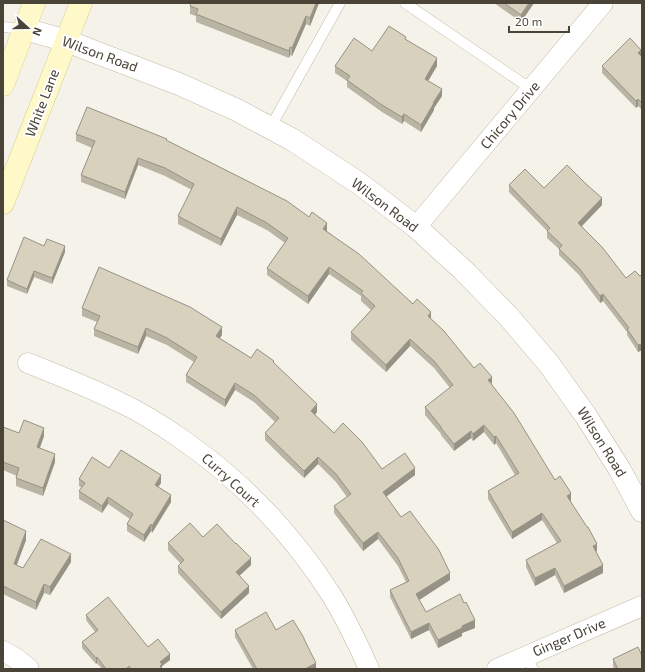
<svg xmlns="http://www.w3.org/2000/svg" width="645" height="672" font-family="'Exo 2',sans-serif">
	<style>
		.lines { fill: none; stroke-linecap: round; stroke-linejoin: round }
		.service-casing { stroke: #c1bcab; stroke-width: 11 }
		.minor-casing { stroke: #c1bcab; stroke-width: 21 }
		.tertiary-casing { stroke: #c1bcab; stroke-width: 23 }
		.secondary-casing { stroke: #d6ce98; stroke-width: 23 }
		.service { stroke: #fff; stroke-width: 10 }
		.minor { stroke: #fff; stroke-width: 20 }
		.tertiary { stroke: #fff; stroke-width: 22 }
		.secondary { stroke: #fff9c9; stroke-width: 22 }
		.wall { fill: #b9b4a3 }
		.shaded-wall { fill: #969285 }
		.building { fill: #d7d1be; stroke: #969285 }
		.labels { text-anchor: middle; stroke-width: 4; stroke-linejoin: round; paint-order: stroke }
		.street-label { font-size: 14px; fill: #494437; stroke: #fff }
	</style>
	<rect width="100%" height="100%" fill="#f5f3e9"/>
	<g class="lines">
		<defs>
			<g id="service">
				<path d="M405,3L531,89"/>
				<path d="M3,27L25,29"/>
				<path d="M270,128L340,3"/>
				<path d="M526,656L533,669"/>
			</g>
			<g id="minor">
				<path d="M416,227L603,3"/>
				<path d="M28,363C58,375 88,387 117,401C139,411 160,424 180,438C241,480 292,533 332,596C346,619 358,644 369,669"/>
				<path d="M3,651L17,659L29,669"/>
				<path d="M497,669L642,606"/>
			</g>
			<path id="tertiary" d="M25,29L67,41L95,52L179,84L237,110L293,140L360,184L416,227L463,270L508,316L549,364L586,416L620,470L642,511"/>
			<g id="secondary">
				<path d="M3,85L34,3"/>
				<path d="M3,203L81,3"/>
			</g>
		</defs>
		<use href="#service" class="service-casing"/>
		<use href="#minor" class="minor-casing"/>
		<use href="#tertiary" class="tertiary-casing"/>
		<use href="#secondary" class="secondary-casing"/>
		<use href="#service" class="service"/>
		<use href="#minor" class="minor"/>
		<use href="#tertiary" class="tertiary"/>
		<use href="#secondary" class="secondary"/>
	</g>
	<g class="wall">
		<path d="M319,3L310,26L306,24L292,56L290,55L289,58L196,22V16L190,14V6Z"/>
		<path d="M494,3H534L521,22Z"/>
		<path d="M406,39L437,66L428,81L442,96L434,108V110L421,132L404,121L402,124L382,112L347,87V81L335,73V66L372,51Z"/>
		<path d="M641,56L642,57V110L638,106L636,108L602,73V66Z"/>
		<path d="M76,134L167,141L327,230V231L431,319L474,368L491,385L555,480L571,501L570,502L597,551H596L603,573L564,593L555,575L535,586L526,567V560L557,543L542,520L512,539L488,499V491L515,475L496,443L494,445L484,432L473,441L471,438L454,451L441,435V434L425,415V407L450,388L434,368L410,346L386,372L351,340V332L371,310L361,301V296L329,274L308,304L267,275V268L285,243L267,230L237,215L221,246L178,224V216L192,190L165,176L138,165L125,199L81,182V175L92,148L76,141Z"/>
		<path d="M509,185L544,188L602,205L582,226L626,278L640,276L642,274V350L638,352L627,335V332L603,301L600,303L579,275L559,255V249L547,238V231L509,192Z"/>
		<path d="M44,246L65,252L52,284L34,277L27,294L7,286V280Z"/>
		<path d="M82,308L222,335L219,338L251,358L274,363L317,412L315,415L334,433L382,469L415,475L386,497L450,580L419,600L426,612L475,628L462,633V636L438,648L429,630L411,639L390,597V590L406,582L398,566L378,539L363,551L334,513V506L347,497L336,482L318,464L304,478L282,457L265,440V433L275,422L254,402L235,390L225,407L186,382V375L194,362L167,345L146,336L138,354L94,336V329L97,322L82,316Z"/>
		<path d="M3,427L19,433L44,436L40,448L55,462L43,496L16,486V478L17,476L3,470Z"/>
		<path d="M109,468L161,483L158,487L171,502L152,533L151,531L144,542L127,531V524L130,519L108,504L102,513L79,499V491L82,488L79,486V479Z"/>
		<path d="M3,520L26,540L17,565L23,568L71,562L50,595L44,593L36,610L3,594Z"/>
		<path d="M203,537L251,565L239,576L249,593L221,619L178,573V566L181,564L168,550V543Z"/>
		<path d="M86,615L148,647L170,660L162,666V669H102L97,663L96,664L82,648V642L95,632L86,620Z"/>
		<path d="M235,630H276L304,640L316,669H253L235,637Z"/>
		<path d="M613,659L642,669H614L613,666Z"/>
	</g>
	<g class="shaded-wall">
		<path d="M316,3H319L310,26V18Z"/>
		<path d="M529,3H534L521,22V15Z"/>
		<path d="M306,16V24L292,56V48Z"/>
		<path d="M290,47V55L289,58V51Z"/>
		<path d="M641,50V57L638,53Z"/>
		<path d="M437,58V66L425,86V79Z"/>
		<path d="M442,89V96L434,108V110L421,132V125Z"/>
		<path d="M638,99V106L636,108V101Z"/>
		<path d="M404,114V121L402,124V117Z"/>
		<path d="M138,158V165L125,199V192Z"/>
		<path d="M602,198V205L578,230V223Z"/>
		<path d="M237,207V215L221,246V239Z"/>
		<path d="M327,223V230L323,236V229Z"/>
		<path d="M65,246V252L52,284V278Z"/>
		<path d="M329,267V274L308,304V296Z"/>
		<path d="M34,271V277L27,294V289Z"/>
		<path d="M603,294V301L600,303V296Z"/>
		<path d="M431,312V319L428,316Z"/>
		<path d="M222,327V335L216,344V336Z"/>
		<path d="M146,328V336L138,354V347Z"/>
		<path d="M410,339V346L386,372V365Z"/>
		<path d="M642,343V350L638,352V345Z"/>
		<path d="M492,377V384L488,380Z"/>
		<path d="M235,383V390L225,407V400Z"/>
		<path d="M317,404V412L311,419V411Z"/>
		<path d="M484,425V432L473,441V434Z"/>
		<path d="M44,428V436L37,455V447Z"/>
		<path d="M471,431V438L454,451V444Z"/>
		<path d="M496,436V443L494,445V437Z"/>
		<path d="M55,454V462L43,496V488Z"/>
		<path d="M318,457V464L304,478V471Z"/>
		<path d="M415,468V475L383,499V492Z"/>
		<path d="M161,475V483L155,492V485Z"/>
		<path d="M571,493V501L567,504V496Z"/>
		<path d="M171,495V502L152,533V526Z"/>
		<path d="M108,497V504L102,513V506Z"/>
		<path d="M542,513V520L512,539V532Z"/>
		<path d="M151,524V531L144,542V535Z"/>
		<path d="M26,531V540L14,572V564Z"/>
		<path d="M378,532V539L363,551V543Z"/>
		<path d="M597,544V551L593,553V546Z"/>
		<path d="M71,554V562L50,595V587Z"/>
		<path d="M251,558V565L236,579V572Z"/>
		<path d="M603,565V573L564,593V586Z"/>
		<path d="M555,568V575L535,586V578Z"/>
		<path d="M450,573V580L416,602V594Z"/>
		<path d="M44,584V593L36,610V602Z"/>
		<path d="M249,586V593L221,619V612Z"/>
		<path d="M475,620V628L462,633V636L438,648V640L462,626Z"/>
		<path d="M429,623V630L411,639V632Z"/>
		<path d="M170,654V660L162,666V669H160V662Z"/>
		<path d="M97,657V663L96,664V658Z"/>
		<path d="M316,663V669H305Z"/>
	</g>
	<g class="building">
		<path d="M191,3H316L310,18L306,16L292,48L290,47L289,51L196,14L198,9L190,6Z"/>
		<path d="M504,3H529L521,15Z"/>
		<path d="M389,26L406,37L405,39L437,58L425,79L442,89L433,103H434L421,125L404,114L402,117L382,105L347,80L350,76L335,66L354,38L372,51Z"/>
		<path d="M630,38L641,50L638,53L642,57V103L638,99L636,101L602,66Z"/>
		<path d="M87,107L167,139L166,140L287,201L309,217L312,212L327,223L323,229L359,254L413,304L417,299L431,312L428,316L444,331L474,368L480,363L492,377L488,380L514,413L555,480L560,476L571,493L567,496L587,527H588L597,544L593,546L603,565L564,586L555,568L535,578L526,560L561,541L542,513L512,532L488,491L519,473L496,436L494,437L484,425L473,434L471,431L454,444L441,428V427L425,407L453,385L434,361L410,339L386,365L351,332L375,306L361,293L363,291L329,267L308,296L267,268L288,238L267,223L237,207L221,239L178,216L194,184L165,168L138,158L125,192L81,175L95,141L76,134Z"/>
		<path d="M567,165L586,184L602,198L578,223L602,247L626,278L635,271L640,276L642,274V344L638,345L627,329L629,328L603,294L600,296L579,268L559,249L562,245L547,231L550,228L509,185L525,169L544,188Z"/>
		<path d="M24,237L44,246L47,239L65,246L52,278L34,271L27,289L7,280Z"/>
		<path d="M99,267L190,307L222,327L216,336L251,358L257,349L274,361L273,362L317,404L311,411L334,433L343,423L362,442L382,469L405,453L415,468L383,492L401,517L410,511L439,550L450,573L416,594L426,612L460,594L464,603L466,602L475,620L462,626V628L438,640L429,623L411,632L390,590L409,581L398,558L378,532L363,543L334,506L351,494L336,474L318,457L304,471L265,433L279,418L254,395L235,383L225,400L186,375L197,357L167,338L146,328L138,347L94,329L100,316L82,308Z"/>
		<path d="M24,420L44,428L37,447L55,454L43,488L16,478L19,468L3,462V427L19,433Z"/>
		<path d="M121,450L161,475L155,485L171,495L152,526L151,524L144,535L127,524L133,514L108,497L102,506L79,491L85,483L79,479L92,457L109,468Z"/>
		<path d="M3,520L26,531L14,564L23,568L41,539L71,554L50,587L44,584L36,602L3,586Z"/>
		<path d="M190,523L203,537L217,524L236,544V543L251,558L236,572L249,586L221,612L178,566L184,560L168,543Z"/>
		<path d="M108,597L148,647L158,639L170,654L160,662L162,664L160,666L162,669H131L129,666L126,669H106L97,657L96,658L82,642L98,630L86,615Z"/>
		<path d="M266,612L276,630L293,620L304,638V639L316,663L305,669H257L235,630Z"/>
		<path d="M638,647L642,656V669H618L613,659Z"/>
	</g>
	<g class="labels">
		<g class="street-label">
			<text transform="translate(100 54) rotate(20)" y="5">Wilson Road</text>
			<text transform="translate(42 103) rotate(-69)" y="5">White Lane</text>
			<text transform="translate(510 115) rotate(-50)" y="5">Chicory Drive</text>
			<text transform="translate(385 205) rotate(37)" y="5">Wilson Road</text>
			<text transform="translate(602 442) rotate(58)" y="5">Wilson Road</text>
			<text transform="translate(231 480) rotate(42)" y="5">Curry Court</text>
			<text transform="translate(569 637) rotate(-23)" y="5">Ginger Drive</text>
		</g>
	</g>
	<rect width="645" height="672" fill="none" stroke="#494437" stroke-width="8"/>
	<g transform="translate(28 28) rotate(111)" stroke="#ffffff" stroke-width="3" paint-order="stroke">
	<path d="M0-3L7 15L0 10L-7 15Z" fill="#494437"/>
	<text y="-6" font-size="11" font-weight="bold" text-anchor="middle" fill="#494437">N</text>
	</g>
	<path d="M509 26v6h60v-6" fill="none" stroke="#494437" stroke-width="2"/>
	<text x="515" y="26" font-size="12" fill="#494437" stroke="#ffffff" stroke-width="3" paint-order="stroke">20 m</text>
</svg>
